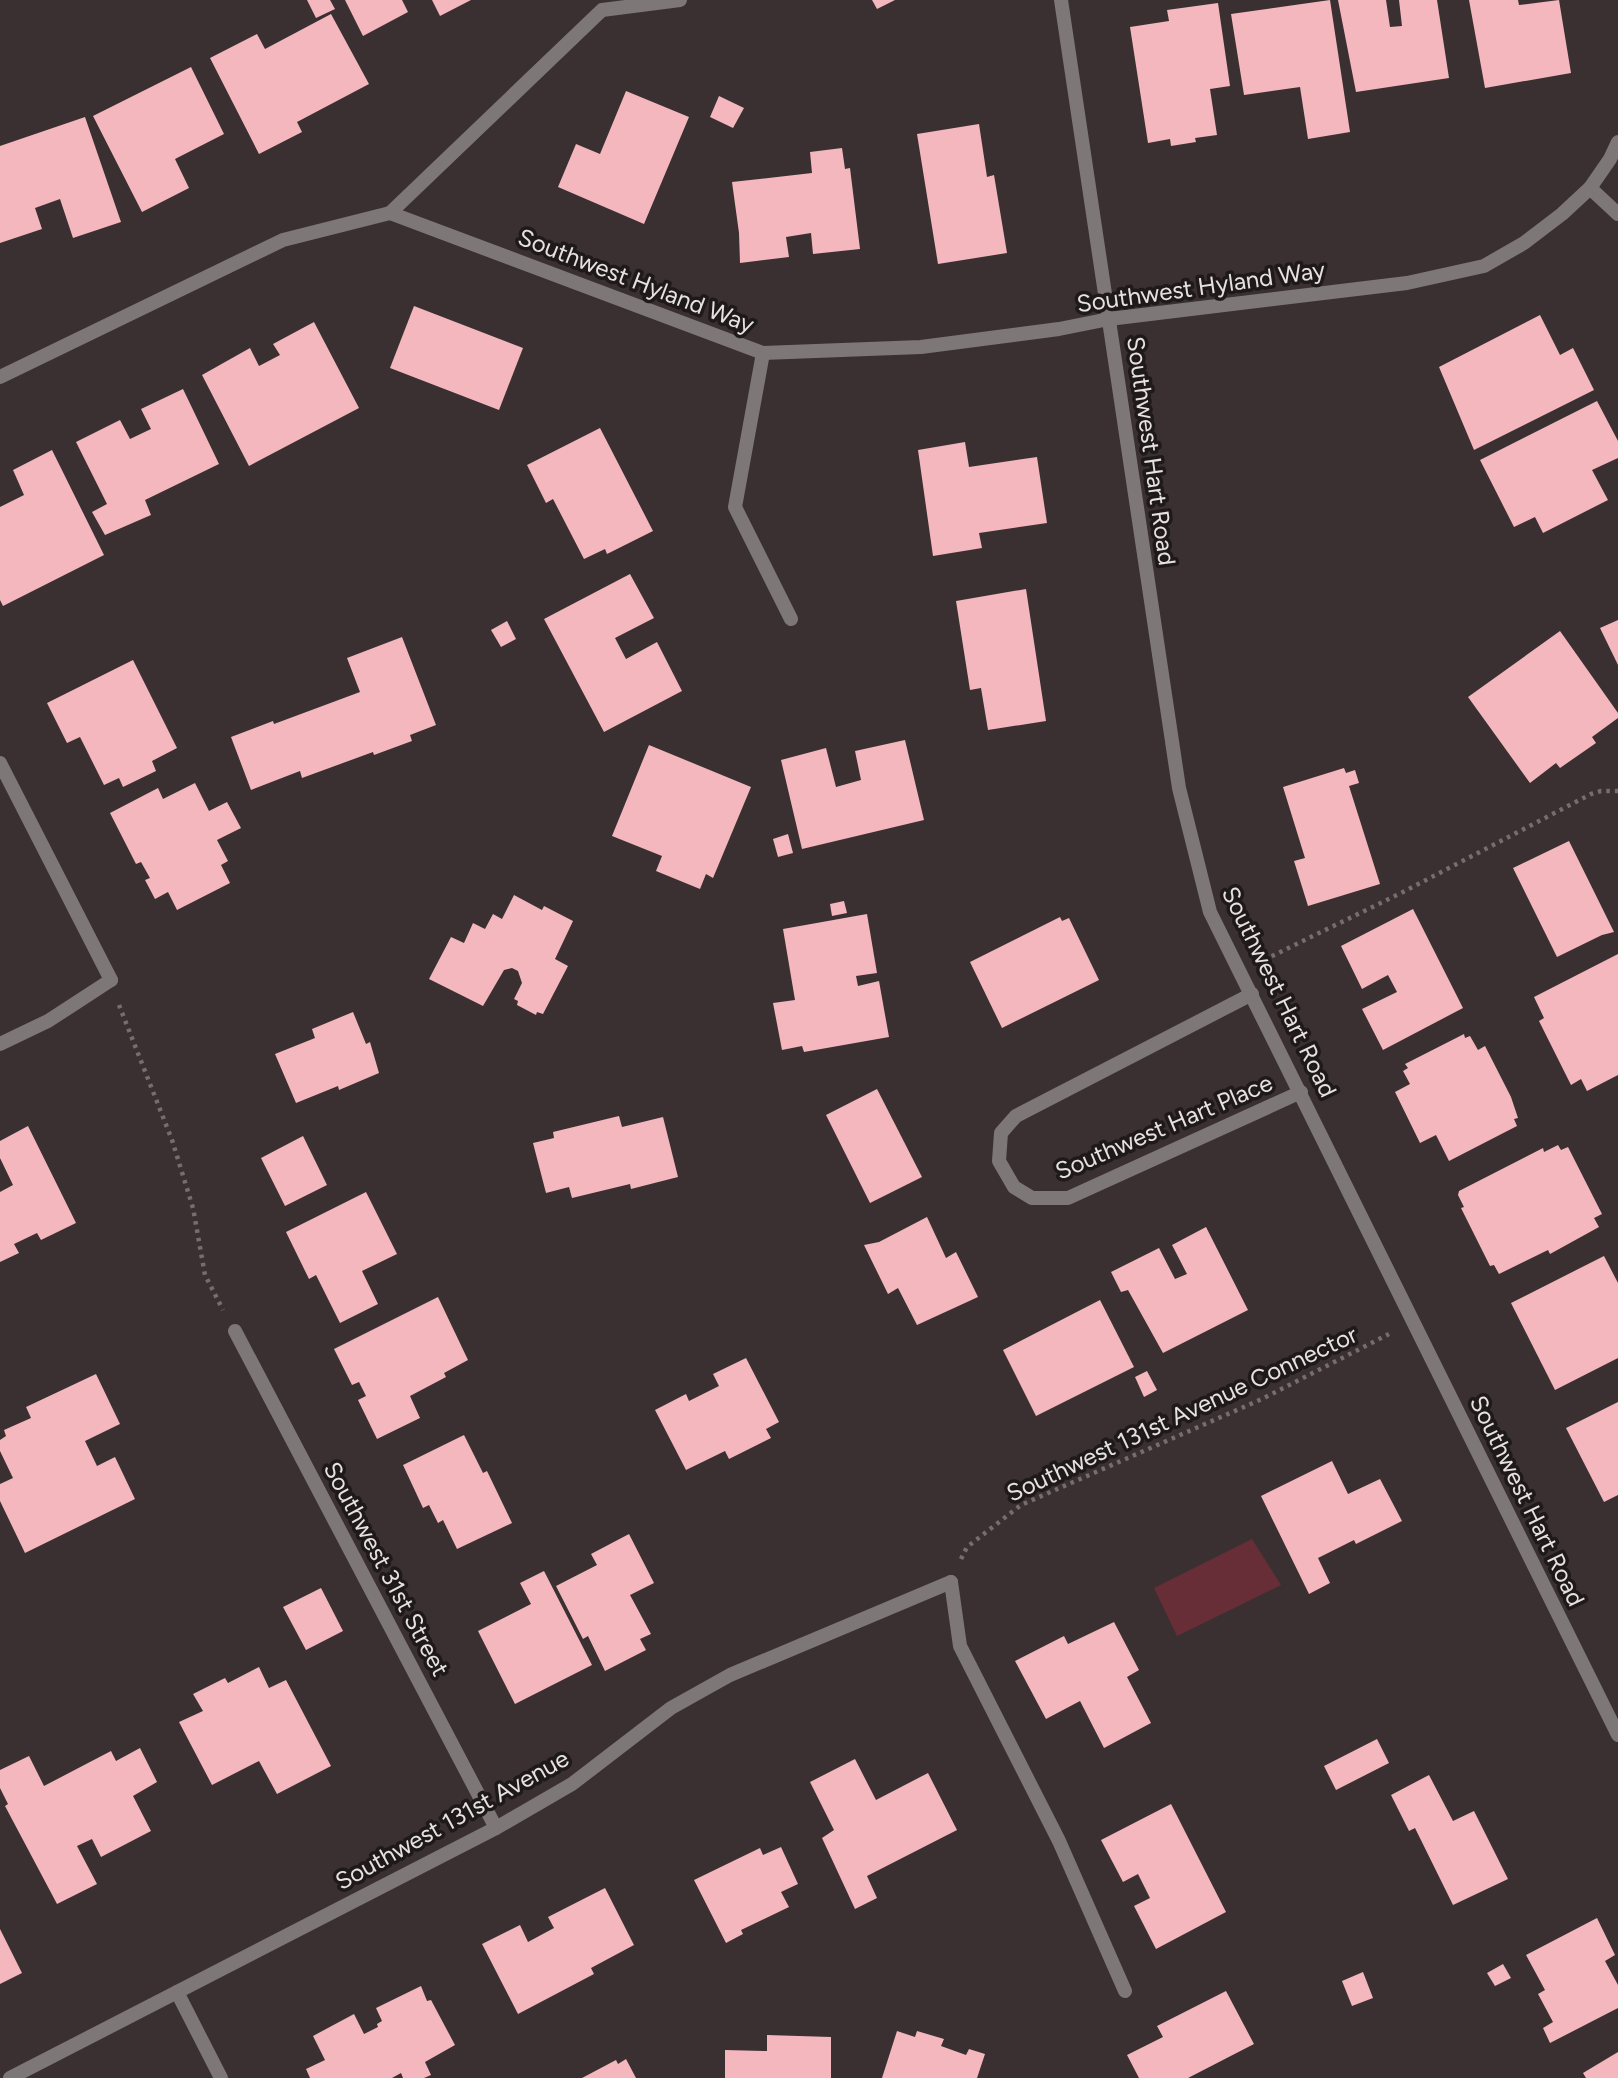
<svg xmlns="http://www.w3.org/2000/svg" width="1618" height="2078" font-family="Figtree,sans-serif">
	<style>
		.green { fill: #672e38 }
		.building { fill: #f4b7be }
		.lines { fill: none; stroke-linecap: round; stroke-linejoin: round }
		.path { stroke: #766d6e; stroke-width: 4.5; stroke-dasharray: 3.5 5; stroke-linecap: butt }
		.service { stroke: #7d7778; stroke-width: 14 }
		.minor { stroke: #7d7778; stroke-width: 14 }
		.tertiary { stroke: #7d7778; stroke-width: 14 }
		.labels { text-anchor: middle; stroke-width: 7; stroke-linejoin: round; paint-order: stroke }
		.street-label { font-size: 24px; fill: #e8e1e2; stroke: #1e191a }
	</style>
	<rect width="100%" height="100%" fill="#3a3031"/>
	<path class="green" d="M1252,1539L1281,1585L1177,1636L1154,1588Z"/>
	<g class="building">
		<path d="M307,0H330L335,9L316,18Z"/>
		<path d="M345,0H402L408,12L363,36Z"/>
		<path d="M432,0H471L440,16Z"/>
		<path d="M872,0H895L877,9Z"/>
		<path d="M1330,0L1350,132L1308,139L1300,87L1244,95L1231,14Z"/>
		<path d="M1338,0H1386L1390,27L1402,26L1399,0H1437L1449,78L1356,92Z"/>
		<path d="M1469,0H1518L1519,5L1559,0L1571,73L1485,88Z"/>
		<path d="M1218,3L1230,86L1210,89L1217,135L1195,138L1196,142L1171,146L1170,139L1148,143L1130,27L1169,21L1167,10Z"/>
		<path d="M331,14L369,84L297,122L302,132L259,154L210,58L257,34L265,49Z"/>
		<path d="M191,67L224,134L175,159L189,188L142,212L93,116Z"/>
		<path d="M626,91L689,117L644,224L558,187L576,144L600,154Z"/>
		<path d="M719,96L744,108L733,128L710,117Z"/>
		<path d="M85,117L121,222L73,238L60,199L35,208L42,229L0,243V146Z"/>
		<path d="M979,124L987,177L994,175L1007,253L938,264L917,134Z"/>
		<path d="M842,148L845,169L850,168L860,249L813,254L811,233L786,237L789,257L740,263L739,233L732,182L812,173L810,152Z"/>
		<path d="M414,306L523,348L499,410L390,368Z"/>
		<path d="M1540,315L1560,355L1573,348L1594,390L1474,450L1439,367Z"/>
		<path d="M314,322L359,408L249,466L202,375L250,348L259,366L280,355L273,344Z"/>
		<path d="M183,389L219,464L145,500L151,515L105,535L92,512L107,504L76,442L120,420L130,439L151,429L141,409Z"/>
		<path d="M1597,401L1618,441V458L1592,470L1608,500L1543,533L1535,517L1514,527L1480,460Z"/>
		<path d="M600,428L653,531L607,554L605,549L584,559L553,499L546,503L527,465Z"/>
		<path d="M965,442L969,467L1037,457L1047,523L979,533L982,548L933,556L918,450Z"/>
		<path d="M52,450L104,555L3,606L0,600V507L24,495L13,470Z"/>
		<path d="M630,574L654,618L615,638L626,659L657,642L682,691L604,732L544,619Z"/>
		<path d="M1026,589L1046,721L988,730L981,688L970,690L956,601Z"/>
		<path d="M1618,620V665L1600,628Z"/>
		<path d="M507,621L516,639L501,647L491,630Z"/>
		<path d="M1560,631L1618,713V718L1592,737L1596,743L1560,768L1556,763L1530,783L1468,697Z"/>
		<path d="M402,637L436,725L410,735L412,741L374,755L373,752L302,778L300,771L251,790L231,737L273,721L274,724L360,692L347,658Z"/>
		<path d="M133,660L177,748L152,761L156,771L123,787L119,778L104,785L80,737L67,743L47,703Z"/>
		<path d="M905,740L924,820L802,849L781,760L826,748L836,787L861,780L855,751Z"/>
		<path d="M649,745L751,787L713,878L706,874L700,889L656,871L662,856L612,836Z"/>
		<path d="M1344,768L1346,773L1355,770L1359,783L1349,786L1380,884L1308,906L1294,861L1305,858L1283,787Z"/>
		<path d="M195,783L209,811L227,802L241,828L217,840L228,861L221,865L230,883L177,910L168,892L155,899L145,880L150,878L141,862L136,864L110,813L158,788L163,799Z"/>
		<path d="M788,834L793,853L778,857L773,839Z"/>
		<path d="M1569,841L1614,932L1602,935L1557,957L1513,868Z"/>
		<path d="M514,895L542,910L544,906L573,921L555,959L568,966L543,1014L537,1012L536,1015L517,1005L518,1001L514,999L522,983L518,971L512,968L504,970L483,1006L429,979L451,937L464,943L473,923L485,929L493,914L502,919Z"/>
		<path d="M844,901L847,913L832,916L830,904Z"/>
		<path d="M1413,909L1463,1008L1383,1050L1362,1009L1397,992L1388,975L1362,989L1341,946Z"/>
		<path d="M867,914L877,973L856,976L858,986L879,981L889,1037L804,1052L802,1046L782,1050L773,1003L795,1000L783,929Z"/>
		<path d="M1060,917L1062,921L1069,918L1099,980L1002,1028L970,962Z"/>
		<path d="M1618,954V1075L1587,1091L1581,1079L1571,1085L1539,1021L1544,1018L1534,997Z"/>
		<path d="M353,1012L366,1044L370,1042L379,1073L339,1090L338,1086L296,1103L275,1054L315,1038L312,1029Z"/>
		<path d="M1464,1034L1465,1038L1470,1036L1478,1050L1485,1046L1511,1097L1518,1118L1514,1119L1517,1126L1449,1161L1436,1135L1420,1143L1395,1092L1410,1084L1403,1071L1408,1068L1405,1064Z"/>
		<path d="M877,1089L922,1177L870,1203L826,1115Z"/>
		<path d="M619,1116L622,1127L663,1117L678,1177L631,1189L630,1184L572,1198L569,1187L546,1193L533,1143L554,1138L553,1132Z"/>
		<path d="M28,1126L76,1223L41,1240L37,1233L14,1244L19,1253L0,1262V1192L13,1185L0,1158V1141Z"/>
		<path d="M303,1136L327,1185L285,1206L261,1158Z"/>
		<path d="M1558,1145L1561,1150L1568,1147L1602,1214L1594,1218L1599,1227L1550,1254L1548,1250L1499,1274L1494,1265L1490,1266L1461,1208L1464,1207L1458,1195L1459,1191L1543,1148L1544,1152Z"/>
		<path d="M366,1192L397,1254L362,1271L378,1304L340,1323L316,1275L309,1279L286,1232Z"/>
		<path d="M927,1217L946,1258L956,1252L978,1297L917,1325L898,1288L888,1294L864,1245L879,1242Z"/>
		<path d="M1206,1227L1248,1310L1163,1353L1128,1290L1121,1292L1111,1272L1159,1248L1175,1279L1187,1274L1172,1245Z"/>
		<path d="M1604,1256L1618,1283V1358L1555,1390L1511,1303Z"/>
		<path d="M438,1297L468,1360L444,1373L446,1377L410,1396L420,1418L377,1439L358,1400L366,1396L359,1382L352,1385L334,1349Z"/>
		<path d="M1100,1300L1134,1367L1036,1416L1003,1350Z"/>
		<path d="M746,1358L779,1422L766,1429L771,1438L729,1459L725,1451L686,1470L655,1410L686,1394L689,1401L719,1386L713,1374Z"/>
		<path d="M1147,1371L1157,1390L1144,1397L1135,1377Z"/>
		<path d="M96,1374L120,1424L85,1441L97,1466L115,1457L135,1499L25,1553L0,1501V1484L13,1478L0,1451V1440L6,1436L4,1430L31,1418L26,1407Z"/>
		<path d="M1618,1402V1495L1604,1502L1566,1428Z"/>
		<path d="M464,1435L483,1473L487,1471L512,1523L457,1549L443,1520L438,1523L429,1505L423,1508L403,1465Z"/>
		<path d="M1332,1461L1348,1494L1380,1479L1402,1521L1356,1544L1354,1540L1318,1558L1330,1583L1309,1594L1261,1496Z"/>
		<path d="M629,1534L654,1583L630,1595L651,1634L640,1639L646,1650L605,1671L588,1636L583,1639L556,1586L597,1565L591,1554Z"/>
		<path d="M544,1571L592,1665L515,1704L478,1631L531,1604L520,1583Z"/>
		<path d="M321,1588L343,1631L306,1650L283,1607Z"/>
		<path d="M1114,1622L1139,1670L1127,1677L1151,1723L1104,1748L1080,1701L1046,1719L1015,1661L1064,1636L1068,1644Z"/>
		<path d="M259,1667L269,1688L286,1680L331,1766L277,1794L259,1761L212,1785L179,1722L203,1711L193,1694L225,1678L228,1683Z"/>
		<path d="M1377,1739L1389,1763L1336,1790L1324,1766Z"/>
		<path d="M140,1748L157,1782L133,1796L151,1831L101,1857L92,1839L77,1846L97,1884L57,1904L5,1806L8,1804L0,1788V1770L29,1756L44,1786L111,1751L116,1761Z"/>
		<path d="M855,1759L876,1800L928,1773L957,1830L867,1876L877,1898L855,1909L822,1838L834,1830L810,1782Z"/>
		<path d="M1429,1775L1453,1821L1474,1811L1508,1879L1453,1905L1415,1828L1409,1831L1391,1795Z"/>
		<path d="M1171,1804L1226,1912L1156,1949L1134,1906L1150,1898L1138,1874L1123,1882L1101,1840Z"/>
		<path d="M781,1847L798,1884L781,1892L789,1907L741,1930L743,1934L726,1943L694,1880L760,1848L763,1855Z"/>
		<path d="M605,1888L634,1945L591,1968L594,1974L518,2014L482,1944L520,1925L528,1942L554,1928L548,1917Z"/>
		<path d="M1597,1918L1615,1955L1605,1961L1618,1985V2008L1550,2043L1543,2028L1553,2022L1538,1994L1545,1990L1526,1955Z"/>
		<path d="M0,1929L22,1973L0,1984Z"/>
		<path d="M1503,1964L1511,1978L1495,1986L1487,1973Z"/>
		<path d="M1363,1972L1373,1998L1352,2006L1342,1981Z"/>
		<path d="M421,1986L427,2001L431,2000L455,2045L425,2062L431,2075L424,2078H403L401,2073L392,2078H310L306,2069L325,2060L313,2036L354,2014L364,2034L378,2027L377,2024L382,2021L376,2008Z"/>
		<path d="M1226,1991L1254,2044L1188,2078H1139L1127,2055L1163,2037L1157,2026Z"/>
		<path d="M897,2031L915,2037L917,2031L944,2039L941,2046L966,2055L969,2049L985,2054L977,2078H882Z"/>
		<path d="M767,2035L831,2037V2078H725V2050L767,2051Z"/>
		<path d="M1618,2052V2078H1586L1583,2073Z"/>
		<path d="M626,2059L636,2078H582L616,2060L618,2064Z"/>
	</g>
	<g class="lines">
		<g class="path">
			<path d="M1264,960L1403,892L1591,794L1601,791H1618"/>
			<path d="M119,1005L172,1140L193,1208L205,1275L223,1310"/>
			<path d="M961,1559L967,1547L1021,1505L1262,1399L1389,1334"/>
		</g>
		<g class="service">
			<path d="M0,1044L48,1021L111,980"/>
			<path d="M951,1582L960,1646L1059,1841L1125,1991"/>
		</g>
		<g class="minor">
			<path d="M1590,188L1618,214"/>
			<path d="M390,213L602,10L680,0"/>
			<path d="M763,353L735,507L791,619"/>
			<path d="M0,377L283,240L390,213L763,353L921,347L1059,329L1109,319L1407,283L1484,266L1524,243L1562,214L1590,188L1610,159L1618,142"/>
			<path d="M0,763L111,980"/>
			<path d="M1252,994L1016,1116L1001,1133L999,1161L1014,1187L1032,1198H1068L1301,1092"/>
			<path d="M235,1331L496,1828"/>
			<path d="M177,1992L221,2078"/>
			<path d="M10,2078L496,1828L572,1784L671,1708L730,1675L951,1582"/>
		</g>
		<path class="tertiary" d="M1061,0L1179,788L1210,912L1618,1735"/>
	</g>
	<g class="labels">
		<g class="street-label">
			<text transform="translate(636 281) rotate(21)" y="8">Southwest Hyland Way</text>
			<text transform="translate(1201 287) rotate(-8)" y="8">Southwest Hyland Way</text>
			<text transform="translate(1151 451) rotate(82)" y="8">Southwest Hart Road</text>
			<text transform="translate(1279 992) rotate(64)" y="8">Southwest Hart Road</text>
			<text transform="translate(1164 1127) rotate(-23)" y="8">Southwest Hart Place</text>
			<text transform="translate(1182 1414) rotate(-25)" y="8">Southwest 131st Avenue Connector</text>
			<text transform="translate(1527 1501) rotate(64)" y="8">Southwest Hart Road</text>
			<text transform="translate(386 1569) rotate(62)" y="8">Southwest 31st Street</text>
			<text transform="translate(452 1820) rotate(-29)" y="8">Southwest 131st Avenue</text>
		</g>
	</g>
</svg>
